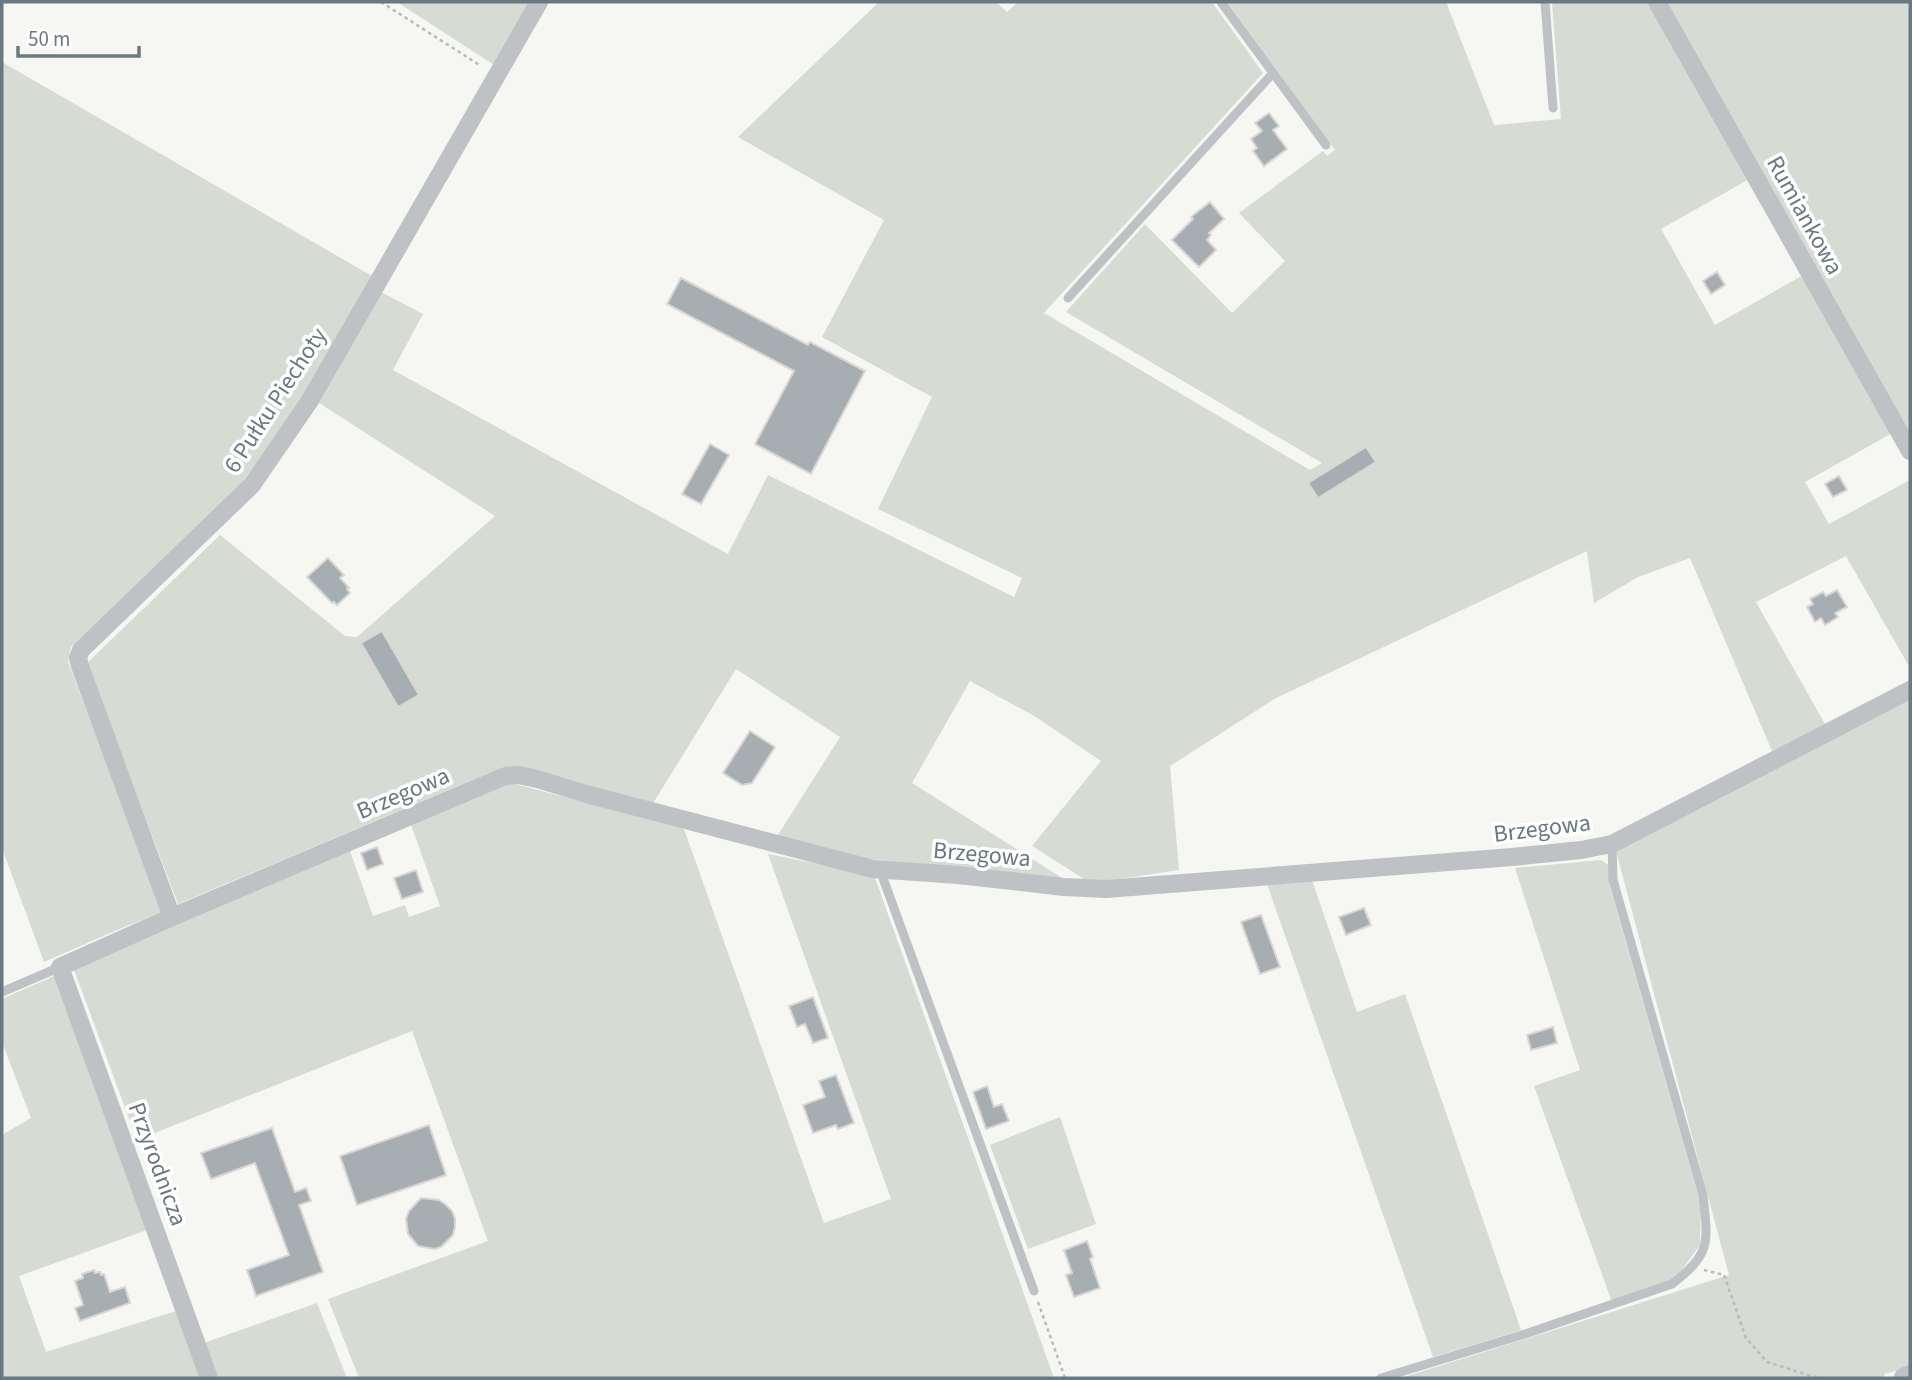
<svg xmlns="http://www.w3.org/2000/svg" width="1912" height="1380" font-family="'Source Sans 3',sans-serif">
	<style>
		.green { fill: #d6dbd3 }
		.building { fill: #a6aeb2; stroke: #d8d7d6; stroke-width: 2 }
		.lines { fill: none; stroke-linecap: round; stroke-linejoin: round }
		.path { stroke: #b8bbbd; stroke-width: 2.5; stroke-dasharray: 3.5 3.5; stroke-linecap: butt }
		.lane { stroke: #bec2c5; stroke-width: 9 }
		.street { stroke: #bec2c5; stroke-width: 18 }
		.labels { text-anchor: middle; stroke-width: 7; stroke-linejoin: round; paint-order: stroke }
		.street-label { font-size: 24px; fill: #687981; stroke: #fff }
	</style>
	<rect width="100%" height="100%" fill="#f6f6f3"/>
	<g class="green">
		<path d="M397,2H531L494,65Z"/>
		<path d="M879,2H996L1007,12L1018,2H1212L1263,73L1044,313L1310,470L1322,463L1066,312L1145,224L1232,313L1285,261L1239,213L1323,151L1327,156L1335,150L1227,2H1446L1494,125L1561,119L1552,2H1652L1751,178L1661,229L1715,325L1805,274L1894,432L1805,482L1829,524L1910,480V668L1846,556L1756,602L1825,724L1772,751L1690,558L1638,577L1594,603L1587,551L1276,698L1170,766L1179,870L1099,882L1087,881L1032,846L1101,761L1036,717L970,681L912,783L1067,881L851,857L776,838L840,737L736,669L652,805L503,767L178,904L87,663L220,535L345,636L357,637L495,516L319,403L381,292L423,314L393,370L728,554L768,475L1014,597L1022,578L878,509L932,397L822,337L884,220L738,137Z"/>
		<path d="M1662,2H1910V442Z"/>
		<path d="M2,62L372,276L289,423L240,485L71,647L68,662L164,911L117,930L44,962L2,848Z"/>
		<path d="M1910,700V1368L1884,1374L1885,1378H1401L1729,1275L1616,851Z"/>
		<path d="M508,782L684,829L824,1223L891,1199L768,854L874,875L1054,1378H359L328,1299L488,1241L412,1031L137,1140L73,967L349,848L373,916L405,905L409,917L440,906L410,822Z"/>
		<path d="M1601,860L1609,865V884L1701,1205L1700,1245L1681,1271L1669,1281L1612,1302L1534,1086L1580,1070L1515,868Z"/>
		<path d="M1312,880L1357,1012L1405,994L1521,1330L1433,1357L1267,884Z"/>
		<path d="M54,976L95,1083L147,1230L19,1276L46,1352L176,1311L200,1378H2V1135L31,1118L2,1042V999Z"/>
		<path d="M1060,1117L1096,1224L1028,1249L990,1145Z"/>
		<path d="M317,1303L347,1378H217L204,1343Z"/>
	</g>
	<g class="building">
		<path d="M1269,113L1279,126L1273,130L1287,149L1264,166L1253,151L1257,148L1251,139L1262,131L1255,123Z"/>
		<path d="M1210,202L1224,219L1209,233L1211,235L1207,240L1216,250L1199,267L1172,240L1193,219L1191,217Z"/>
		<path d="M1717,272L1725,285L1711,294L1703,281Z"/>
		<path d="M681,278L808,345L810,342L865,371L811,474L755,444L794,371L667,304Z"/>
		<path d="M710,444L729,455L701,504L682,494Z"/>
		<path d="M1366,447L1376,462L1318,498L1308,483Z"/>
		<path d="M1839,476L1847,490L1833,497L1825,484Z"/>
		<path d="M328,558L344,575L340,578L349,588L347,589L350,593L337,605L334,602L332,603L307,577Z"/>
		<path d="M1837,590L1847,607L1835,613L1838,617L1825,625L1821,618L1815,622L1807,607L1813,604L1810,599L1823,592L1826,596Z"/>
		<path d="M382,631L419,695L398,707L361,643Z"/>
		<path d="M750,731L775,747L752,783L742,785L723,773Z"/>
		<path d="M377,847L383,864L367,870L361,853Z"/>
		<path d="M416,870L423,892L402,899L394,878Z"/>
		<path d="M1364,908L1371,925L1346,935L1339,917Z"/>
		<path d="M1261,915L1280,967L1260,974L1241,922Z"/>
		<path d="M813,997L828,1038L813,1043L805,1024L797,1027L789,1006Z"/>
		<path d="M1553,1027L1557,1043L1531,1050L1527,1035Z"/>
		<path d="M836,1075L854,1123L838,1129L836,1125L813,1133L803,1105L825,1097L819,1081Z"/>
		<path d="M987,1086L994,1107L1002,1104L1009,1121L986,1129L973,1092Z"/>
		<path d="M429,1125L446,1175L357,1205L340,1156Z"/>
		<path d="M272,1128L295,1192L306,1188L311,1201L299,1205L323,1272L256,1296L247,1270L289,1255L255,1163L211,1179L201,1153Z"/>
		<path d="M421,1198L439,1200L446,1205L452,1211L455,1219V1227L453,1235L441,1247L434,1249L418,1246L408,1234L406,1219L409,1211Z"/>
		<path d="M1087,1241L1093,1257L1090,1259L1100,1288L1074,1297L1066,1275L1072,1273L1064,1250Z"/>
		<path d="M94,1270L95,1273L100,1272L101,1275L104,1274L110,1292L125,1287L130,1303L80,1321L75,1308L83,1305L75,1281L83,1278L82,1274Z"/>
	</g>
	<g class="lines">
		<g class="path">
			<path d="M381,2L481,66"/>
			<path d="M1704,1270L1724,1275L1746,1338L1767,1362L1811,1376L1824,1378"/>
			<path d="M1038,1302L1065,1378"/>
		</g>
		<g class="lane">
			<path d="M1221,2L1326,145"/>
			<path d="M1545,2L1553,108"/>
			<path d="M1068,298L1273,73"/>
			<path d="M880,870L1034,1291"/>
			<path d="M2,992L60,967"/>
			<path d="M1381,1378L1528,1333L1672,1284C1712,1253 1708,1242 1703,1195L1613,880L1612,844"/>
		</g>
		<g class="street">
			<path d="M1657,2L1910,451"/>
			<path d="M172,917L80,666L78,658L81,650L252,485L309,402L539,2"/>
			<path d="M1903,1377L1910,1374"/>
			<path d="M209,1378L60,967L172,917L505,776L519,775L537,779L586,794L873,869L958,875L1064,887L1106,889L1512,857L1581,850L1612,844L1910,690"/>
		</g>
	</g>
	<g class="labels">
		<g class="street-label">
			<text transform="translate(1805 215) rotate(61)" y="8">Rumiankowa</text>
			<text transform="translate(275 400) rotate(-57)" y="8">6 Pułku Piechoty</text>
			<text transform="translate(403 793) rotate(-23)" y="8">Brzegowa</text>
			<text transform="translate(1542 828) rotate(-7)" y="8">Brzegowa</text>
			<text transform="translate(982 854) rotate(5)" y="8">Brzegowa</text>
			<text transform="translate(158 1164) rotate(70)" y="8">Przyrodnicza</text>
		</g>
	</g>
	<rect width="1912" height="1380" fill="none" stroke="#687981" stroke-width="7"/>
	<path d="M18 46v10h121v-10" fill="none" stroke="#687981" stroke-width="3.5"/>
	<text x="28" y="46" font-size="21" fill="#687981" stroke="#ffffff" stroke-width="5" paint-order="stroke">50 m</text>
</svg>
